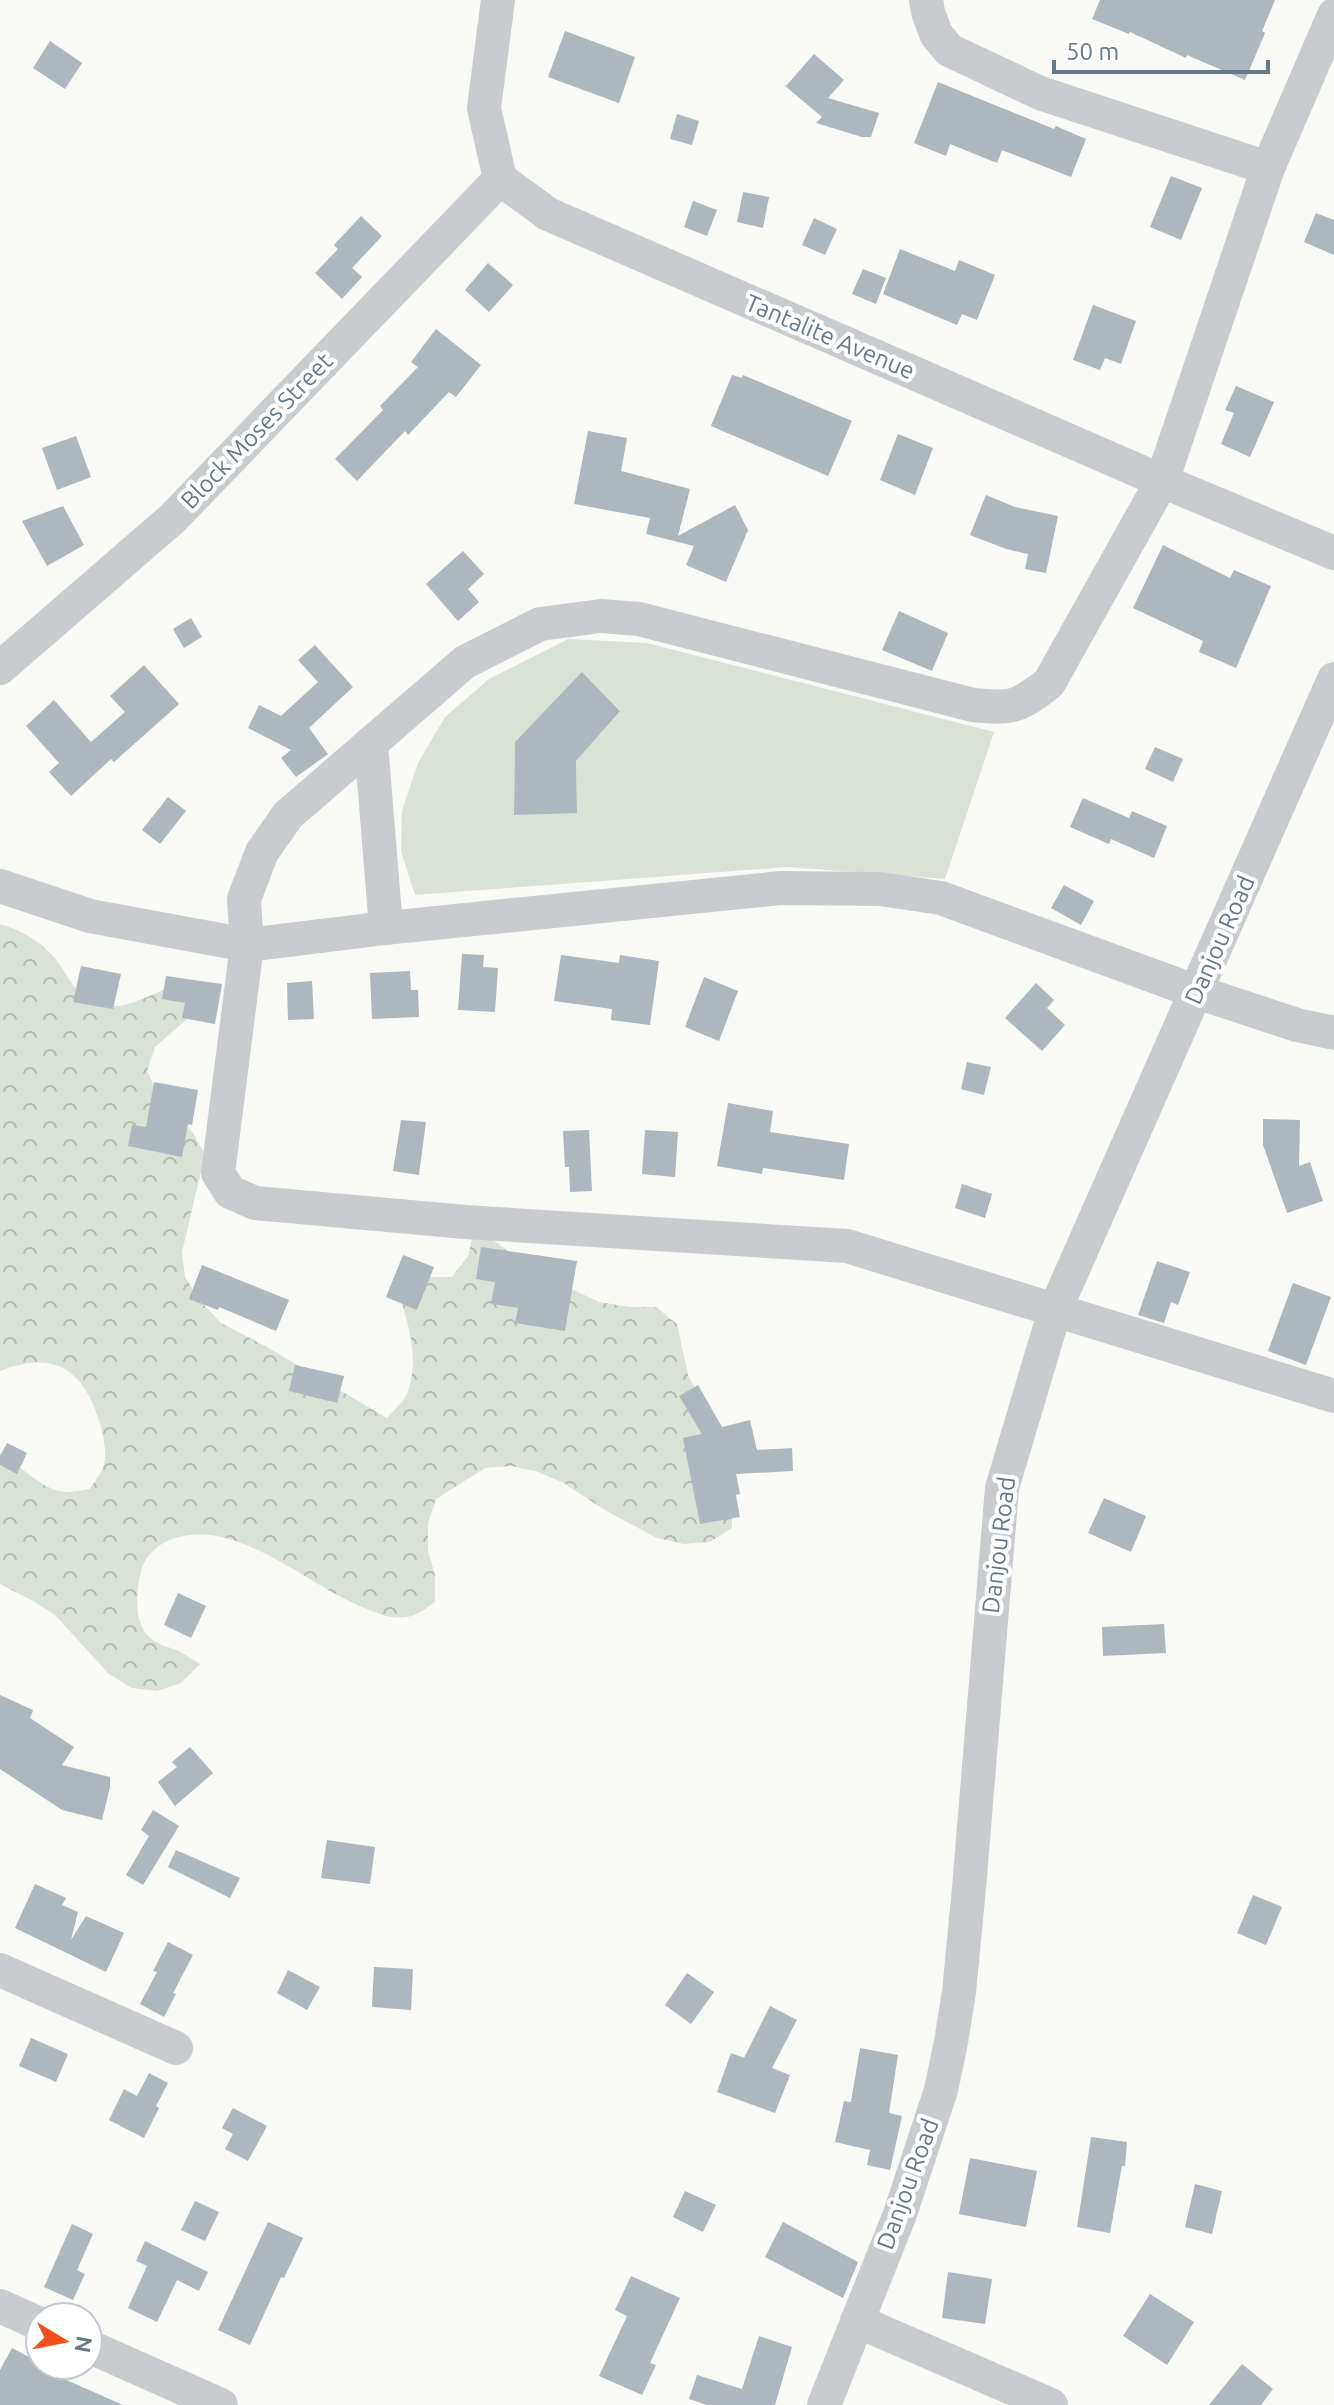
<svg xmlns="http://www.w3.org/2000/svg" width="1334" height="2405" font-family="Ubuntu,sans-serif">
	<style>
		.green { fill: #dae1d6; fill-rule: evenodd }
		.forest { fill: url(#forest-crowns) }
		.building { fill: #aeb7bd }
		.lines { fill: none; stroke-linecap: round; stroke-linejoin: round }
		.street { stroke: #c8cccf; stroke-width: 34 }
		.labels { text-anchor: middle; stroke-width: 8; stroke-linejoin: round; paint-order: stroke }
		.street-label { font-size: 24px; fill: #657989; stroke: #fff }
	</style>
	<defs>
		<pattern id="forest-crowns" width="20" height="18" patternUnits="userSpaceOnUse" patternTransform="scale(2)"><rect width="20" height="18" fill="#dae1d6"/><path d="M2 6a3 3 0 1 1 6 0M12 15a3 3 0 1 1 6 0" fill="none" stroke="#b4bbb3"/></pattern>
	</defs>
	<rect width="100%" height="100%" fill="#f9f9f6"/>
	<path class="green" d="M568,639L647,643L994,732L945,879L788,867L415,895L401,851L402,811L418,763L445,717L489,679ZM582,673L620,710L576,761L577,812L514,815L515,742Z"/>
	<path class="forest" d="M0,924C21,930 38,940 53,956C74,981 77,1008 118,1006C132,1005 157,992 171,987L195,1012L155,1047L147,1071L158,1095L193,1133L205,1155L182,1252L185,1277L200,1301L221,1323L267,1347L387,1418C393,1411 403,1402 407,1394C420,1360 409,1321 396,1289L423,1277H452L468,1256L474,1231L499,1244L522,1263L546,1277L599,1302L629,1307H656L677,1324L688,1375L700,1398L731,1503L732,1528L710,1542L684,1544L657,1538L608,1512L562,1482L535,1471L511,1466L485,1468L436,1499L428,1523V1551L435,1575V1602C418,1614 413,1619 391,1617C383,1616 375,1612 367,1609C309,1588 236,1514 170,1540C155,1546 143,1558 140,1575C136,1597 133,1629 156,1642C163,1646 172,1648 179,1651C186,1655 193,1660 200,1664L181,1683L157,1691L132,1688L109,1674L55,1615L33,1601L0,1584V1453C19,1464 43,1491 65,1492C73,1492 82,1490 90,1489C94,1482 101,1474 103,1467C108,1455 103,1434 100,1423C83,1368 54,1350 0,1371Z"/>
	<g class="building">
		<path d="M1100,0H1275L1262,31L1265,33L1245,80L1187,55L1186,58L1130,32L1129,34L1092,19Z"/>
		<path d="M565,31L635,57L619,103L548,77Z"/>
		<path d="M50,41L82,63L65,89L33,68Z"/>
		<path d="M814,54L844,80L828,98L879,113L871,137H862L816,123L822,117L784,85L786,86Z"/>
		<path d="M938,82L1054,129L1056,126L1086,139L1071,177L1002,150L997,163L950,144L946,156L914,143Z"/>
		<path d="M677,114L699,121L692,145L670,139Z"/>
		<path d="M1171,176L1202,188L1181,240L1150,227Z"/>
		<path d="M743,192L769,197L763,228L737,222Z"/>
		<path d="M693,201L717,210L707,236L684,227Z"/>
		<path d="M1316,213L1334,220V255L1304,242Z"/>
		<path d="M361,216L382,236L352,268L362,277L342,299L315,273L338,249L334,245Z"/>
		<path d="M814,218L837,229L825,255L802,245Z"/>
		<path d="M900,249L955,271L959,260L995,275L977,320L962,314L957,325L883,294Z"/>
		<path d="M488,263L513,285L489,312L465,290Z"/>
		<path d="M863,269L886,278L876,304L852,294Z"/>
		<path d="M1093,305L1136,321L1121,364L1105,358L1100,370L1073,360Z"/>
		<path d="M436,329L481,365L456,397L449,392L408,435L405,431L357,481L335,459L383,410L380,406L418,367L411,362Z"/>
		<path d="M732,375L742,378L743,375L852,421L828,476L711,426Z"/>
		<path d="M1236,386L1274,402L1250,457L1221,444L1234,413L1225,410Z"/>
		<path d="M588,431L627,438L621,471L690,489L678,536L735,505L748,530L726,582L686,565L694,546L646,534L650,518L574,504Z"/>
		<path d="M898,434L933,448L915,495L880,480Z"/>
		<path d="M76,436L91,477L57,490L42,448Z"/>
		<path d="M986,495L1015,507L1058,516L1046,573L1025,569L1028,554L1006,549L970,535Z"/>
		<path d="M63,506L84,545L47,566L22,521Z"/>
		<path d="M1163,545L1230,578L1234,570L1271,586L1236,668L1199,652L1203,641L1133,608Z"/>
		<path d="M463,551L484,574L468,589L479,602L458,621L426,584Z"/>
		<path d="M899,611L948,633L932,671L882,650Z"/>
		<path d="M191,618L202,637L184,648L173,629Z"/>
		<path d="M315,645L353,687L309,728L328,754L296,777L281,758L291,750L248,728L259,705L281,716L318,682L298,660Z"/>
		<path d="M144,665L179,704L114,762L111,759L71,796L49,772L59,763L26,726L54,700L91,742L125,712L110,696Z"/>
		<path d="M582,672L620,711L576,761L577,813L514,815L515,742Z"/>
		<path d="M1155,747L1183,759L1173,782L1145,769Z"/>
		<path d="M168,797L186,811L160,844L142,830Z"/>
		<path d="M1083,798L1129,818L1132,811L1167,826L1154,858L1111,839L1109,844L1070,827Z"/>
		<path d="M1064,885L1094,901L1081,925L1051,908Z"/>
		<path d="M462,954L484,955L483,967L498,968L495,1012L458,1010Z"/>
		<path d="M561,955L619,963L620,955L659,961L650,1025L611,1020L612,1009L554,1001Z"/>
		<path d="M81,966L121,974L113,1009L73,1002Z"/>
		<path d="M410,971L411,990H418L419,1017L372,1019L370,973Z"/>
		<path d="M166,976L222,984L215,1024L182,1018L185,1003L162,999Z"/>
		<path d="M704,977L738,991L719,1041L685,1027Z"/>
		<path d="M312,981L314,1019L288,1020L287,983Z"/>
		<path d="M1036,983L1054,1000L1047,1008L1065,1025L1042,1051L1005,1018Z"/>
		<path d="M967,1062L991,1067L984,1095L961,1089Z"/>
		<path d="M154,1082L198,1090L192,1125L188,1124L182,1157L128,1146L132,1125L146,1127Z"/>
		<path d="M728,1103L773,1111L770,1132L849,1144L844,1180L763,1168L762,1174L717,1166Z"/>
		<path d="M1263,1119L1300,1120L1299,1166L1310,1162L1323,1201L1287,1213L1263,1145Z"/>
		<path d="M401,1120L426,1122L419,1175L393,1171Z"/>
		<path d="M589,1130L592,1191L570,1192L569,1167H565L563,1131Z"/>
		<path d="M645,1130L678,1132L675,1177L642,1174Z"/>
		<path d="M962,1184L992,1194L985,1218L955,1208Z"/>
		<path d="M481,1247L577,1261L565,1331L515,1323L518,1308L491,1304L495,1282L476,1279Z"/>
		<path d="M403,1255L434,1267L417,1310L386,1297Z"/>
		<path d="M1157,1261L1190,1272L1178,1305L1171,1302L1164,1323L1138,1315Z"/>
		<path d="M202,1265L289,1300L276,1331L219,1307L218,1310L189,1299Z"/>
		<path d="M1293,1283L1331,1297L1306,1365L1268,1351Z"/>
		<path d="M295,1365L344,1376L337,1403L289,1391Z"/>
		<path d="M698,1385L722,1427L750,1420L757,1450L792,1448L793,1471L736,1474L740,1494L736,1495L740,1517L700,1524L683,1438L702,1434L679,1396Z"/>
		<path d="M7,1443L27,1453L17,1474L0,1465V1456Z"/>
		<path d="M1104,1498L1146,1516L1131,1552L1088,1533Z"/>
		<path d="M178,1593L206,1606L191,1638L164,1625Z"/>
		<path d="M1164,1624L1166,1653L1103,1656L1102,1627Z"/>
		<path d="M0,1695L33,1710L30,1718L74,1747L62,1765L110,1777V1787L102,1820L62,1810L0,1769Z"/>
		<path d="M190,1747L213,1773L175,1806L158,1782L177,1767L172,1762Z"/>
		<path d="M153,1810L179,1826L143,1885L126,1875L149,1836L141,1830Z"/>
		<path d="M327,1840L375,1847L370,1884L321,1878Z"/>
		<path d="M176,1850L240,1878L230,1898L168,1867Z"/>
		<path d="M35,1884L66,1898L62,1905L78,1912L71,1940L86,1916L124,1933L106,1972L15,1928Z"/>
		<path d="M1253,1895L1282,1907L1266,1945L1237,1933Z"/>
		<path d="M168,1942L193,1955L173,1993L176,1994L164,2017L140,2004L157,1972L153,1971Z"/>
		<path d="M374,1967L413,1969L411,2010L372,2007Z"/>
		<path d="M288,1970L320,1987L307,2010L277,1993Z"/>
		<path d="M687,1973L714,1992L691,2024L665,2005Z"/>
		<path d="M770,2006L797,2020L772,2068L790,2075L775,2113L717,2092L731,2053L744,2058Z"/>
		<path d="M31,2038L68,2054L56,2082L19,2066Z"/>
		<path d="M860,2048L898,2055L889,2113L902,2116L890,2170L867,2165L870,2150L835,2142L844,2101L851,2102Z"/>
		<path d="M149,2073L168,2083L156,2106L159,2108L144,2138L109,2120L124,2089L137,2096Z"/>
		<path d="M233,2108L267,2126L248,2161L225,2149L233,2134L222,2128Z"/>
		<path d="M1091,2137L1127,2142L1125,2166H1122L1110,2233L1077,2227Z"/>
		<path d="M970,2158L1037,2171L1026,2227L959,2214Z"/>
		<path d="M1195,2184L1222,2191L1212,2234L1185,2227Z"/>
		<path d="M685,2191L716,2205L703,2232L673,2217Z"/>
		<path d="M195,2201L219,2212L205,2241L181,2230Z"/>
		<path d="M268,2222L303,2238L284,2278L281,2277L250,2345L218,2330Z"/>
		<path d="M783,2222L858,2262L843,2298L765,2257Z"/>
		<path d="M72,2224L93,2234L77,2270L85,2274L73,2300L44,2287Z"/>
		<path d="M145,2241L208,2272L199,2291L177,2280L157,2322L128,2308L147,2266L136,2261Z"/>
		<path d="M948,2272L992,2279L985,2324L942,2318Z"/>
		<path d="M631,2276L680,2298L650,2363L656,2365L642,2395L599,2376L627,2316L615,2310Z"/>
		<path d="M1150,2294L1194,2322L1167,2365L1123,2336Z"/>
		<path d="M759,2336L792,2347L775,2405H707L689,2399L697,2375L742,2389Z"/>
		<path d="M12,2348L40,2363V2365L48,2367L46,2371L123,2405H0V2370Z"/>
		<path d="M1242,2364L1273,2389L1261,2405H1209Z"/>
	</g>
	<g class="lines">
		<g class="street">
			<path d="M498,0L484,108L500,179L548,214L1162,481L1334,553"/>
			<path d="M926,0L928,12L936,34L949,50L1040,93L1268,168L1334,15"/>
			<path d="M1268,168L1162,481L1049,683C1018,707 1013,709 973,705L639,619L601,616L540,624L465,662L288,815L262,852L244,899L247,945L218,1173L230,1192L255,1203L465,1222L847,1246L1334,1396"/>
			<path d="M0,668L172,519L500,179"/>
			<path d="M371,743L386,928"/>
			<path d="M0,886L90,916L247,945L386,928L781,888L880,889L941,898L1197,992L1297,1025L1334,1033"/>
			<path d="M0,1970L176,2048"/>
			<path d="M0,2306L40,2324"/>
			<path d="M857,2321L1051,2405"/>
			<path d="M88,2346L221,2405"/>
			<path d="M824,2405L900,2214L941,2090L951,2042L959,1992L969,1888L1002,1488L1055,1310L1334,679"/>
		</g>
	</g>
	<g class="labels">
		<g class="street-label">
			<text transform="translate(830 337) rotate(23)" y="8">Tantalite Avenue</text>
			<text transform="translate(257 431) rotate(-46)" y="8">Block Moses Street</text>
			<text transform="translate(1220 940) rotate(-66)" y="8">Danjou Road</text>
			<text transform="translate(999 1545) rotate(-83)" y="8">Danjou Road</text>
			<text transform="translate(908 2184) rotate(-70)" y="8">Danjou Road</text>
		</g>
	</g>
	<g transform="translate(64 2341) rotate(100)"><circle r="38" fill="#ffffff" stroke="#c1c9d0" stroke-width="2"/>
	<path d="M0-6L14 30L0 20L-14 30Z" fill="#f2501c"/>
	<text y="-12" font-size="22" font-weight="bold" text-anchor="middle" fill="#657989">N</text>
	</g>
	<path d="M1054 60v12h214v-12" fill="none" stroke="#657989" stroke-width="4"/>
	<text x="1066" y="60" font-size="24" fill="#657989" stroke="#ffffff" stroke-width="6" paint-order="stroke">50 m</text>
</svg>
